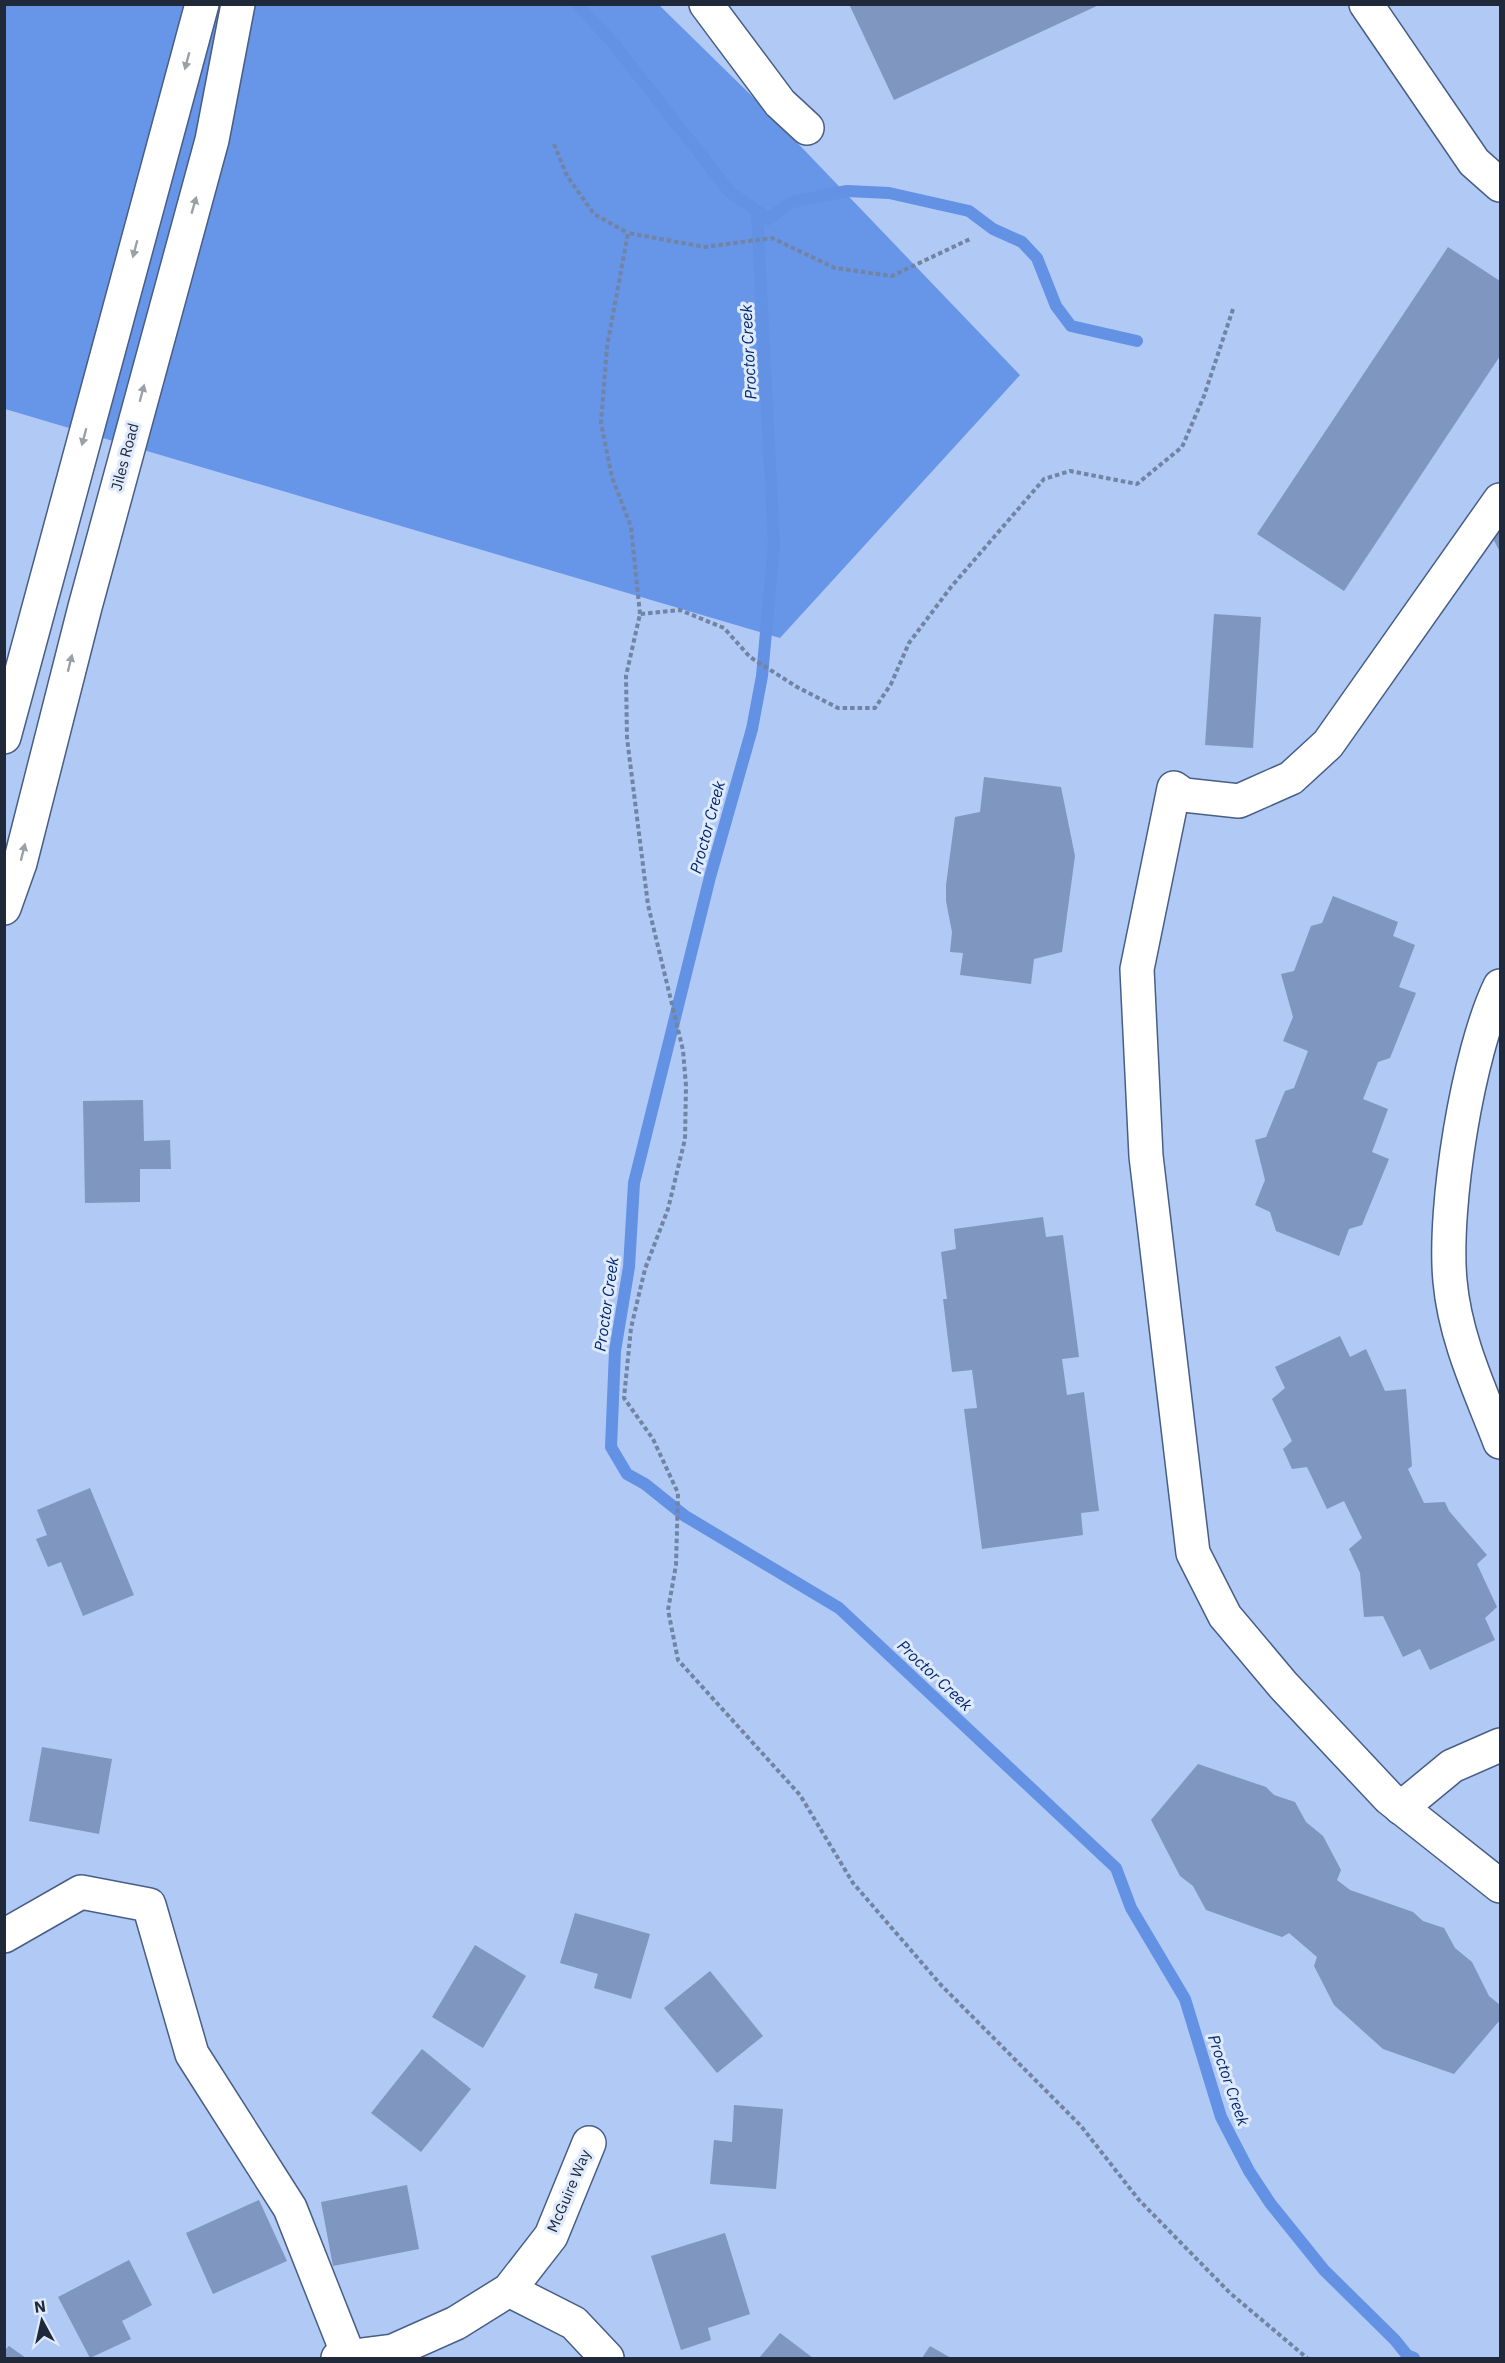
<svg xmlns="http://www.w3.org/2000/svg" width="1505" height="2363" font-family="'IBM Plex Sans',sans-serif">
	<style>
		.forest { fill: #6795e8 }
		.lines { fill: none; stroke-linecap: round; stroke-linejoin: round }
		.stream { stroke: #6391e4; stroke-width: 12 }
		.building { fill: #7e96c0 }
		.street-casing { stroke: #485e85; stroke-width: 36 }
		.secondary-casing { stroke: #485e85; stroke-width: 36 }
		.path { stroke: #7284a4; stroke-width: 4; stroke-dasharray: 4.5 3; stroke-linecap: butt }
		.street { stroke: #fff; stroke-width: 33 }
		.secondary { stroke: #fff; stroke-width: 33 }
		.oneway { fill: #9b9fa6 }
		.labels { text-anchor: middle; stroke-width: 6; stroke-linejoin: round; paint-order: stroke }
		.street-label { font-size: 15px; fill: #20293a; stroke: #dfeafc }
		.water-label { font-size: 16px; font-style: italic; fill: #022971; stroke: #dfeafc }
	</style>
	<rect width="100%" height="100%" fill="#b0c9f5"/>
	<path class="forest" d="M4,5H659L760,104L1020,375L780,638L5,409Z"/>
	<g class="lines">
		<g class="stream">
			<path d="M577,4L613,43L730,192L768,219L792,202L847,191L889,193L969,211L993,229L1022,242L1037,258L1056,306L1071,326L1137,341"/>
			<path d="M757,211L774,544L762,676L752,729L710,877L634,1183L629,1267L615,1351L611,1447L627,1474L645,1484L685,1516L839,1608L1116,1868L1131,1908L1185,1999L1221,2117L1249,2171L1270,2203L1324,2270L1395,2340L1407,2355L1414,2358"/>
		</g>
	</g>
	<g class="building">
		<path d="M849,4H1101L894,100Z"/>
		<path d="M1448,247L1500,281V356L1344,591L1257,534Z"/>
		<path d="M1500,530V552L1491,535Z"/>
		<path d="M1214,614L1261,617L1253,748L1205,745Z"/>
		<path d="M984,777L1061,787L1075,856L1062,952L1034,959L1031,984L960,975L963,953L950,952L952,932L946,901V885L955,817L980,812Z"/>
		<path d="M1333,896L1398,922L1393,936L1415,945L1399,987L1416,993L1390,1058L1378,1062L1363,1099L1388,1109L1372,1152L1389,1159L1362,1225L1349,1229L1339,1256L1276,1231L1270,1212L1255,1205L1265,1180L1255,1140L1266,1137L1285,1091L1294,1088L1308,1051L1283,1041L1293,1017L1281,974L1294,971L1311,926L1322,923Z"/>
		<path d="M143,1100L144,1141L170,1140L171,1169H140V1202L85,1203L83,1101Z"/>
		<path d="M1043,1217L1046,1237L1063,1235L1079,1357L1062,1359L1067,1395L1084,1392L1099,1511L1081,1513L1083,1535L982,1549L964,1409L977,1408L972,1370L952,1372L943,1299H947L941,1252L956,1249L954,1229Z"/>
		<path d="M1340,1336L1350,1357L1366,1349L1385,1391L1406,1389L1412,1466L1408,1469L1424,1503L1445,1502L1449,1511L1487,1555L1477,1564L1497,1607L1485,1618L1495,1640L1430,1670L1420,1649L1403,1657L1383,1616L1364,1617L1360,1573L1349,1549L1362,1538L1344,1501L1327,1509L1307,1467L1292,1469L1283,1449L1292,1441L1272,1399L1285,1388L1275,1367Z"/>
		<path d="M90,1488L134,1595L83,1616L61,1562L48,1567L36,1539L47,1535L37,1510Z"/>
		<path d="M42,1747L112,1759L99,1834L29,1821Z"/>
		<path d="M1198,1764L1266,1787L1274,1795L1295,1802L1306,1822L1323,1836L1341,1870L1337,1880L1350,1890L1413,1912L1423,1921L1444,1928L1455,1948L1472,1962L1489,1996L1500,2005V2020L1454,2074L1383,2049L1334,2005L1314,1966L1317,1957L1289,1933L1282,1937L1206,1910L1193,1886L1180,1876L1151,1820Z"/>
		<path d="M575,1913L650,1934L631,1999L594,1988L598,1974L560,1963Z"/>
		<path d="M475,1945L526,1976L483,2048L432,2017Z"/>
		<path d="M710,1971L763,2036L717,2073L664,2008Z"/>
		<path d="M422,2049L471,2089L421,2152L371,2113Z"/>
		<path d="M734,2105L783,2109L776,2189L710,2184L714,2140L732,2142Z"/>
		<path d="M407,2185L419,2249L333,2266L321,2202Z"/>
		<path d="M259,2200L287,2261L213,2294L186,2233Z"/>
		<path d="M725,2233L750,2314L708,2328L711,2340L681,2350L651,2256Z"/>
		<path d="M129,2260L152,2305L122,2321L131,2339L90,2358L58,2297Z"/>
		<path d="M780,2333L813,2358H759Z"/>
		<path d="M9,2346L26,2358H4V2351Z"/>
		<path d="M930,2346L951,2358H922Z"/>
	</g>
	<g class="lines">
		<defs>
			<g id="street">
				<path d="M706,4L780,103L807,128"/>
				<path d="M1366,4L1474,162L1500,185"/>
				<path d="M1500,500L1328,744L1291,778L1239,801L1184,795L1174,788L1137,969L1146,1156L1193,1553L1225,1616L1283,1685L1389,1798L1500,1886"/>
				<path d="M1500,986C1468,1052 1443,1207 1450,1281C1455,1338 1480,1390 1500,1442"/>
				<path d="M1401,1808L1452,1766L1500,1745"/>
				<path d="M4,1936L81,1892L149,1905L192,2054L290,2208L349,2357"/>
				<path d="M509,2290L574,2323L607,2358"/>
				<path d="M338,2358L393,2351L456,2323L509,2290L551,2236L589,2143"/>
			</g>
			<g id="secondary">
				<path d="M4,737L202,4"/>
				<path d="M4,908L20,863L85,607L212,140L238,4"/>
			</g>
		</defs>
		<use href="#street" class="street-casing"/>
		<use href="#secondary" class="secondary-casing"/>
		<g class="path">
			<path d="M554,144L567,176L594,214L628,233"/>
			<path d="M1233,309L1204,396L1182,447L1137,484L1070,471L1044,479L951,587L909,643L891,684L875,708H838L797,687L750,657L724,628L680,610L640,614L626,676L627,738L648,905L683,1050L686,1086L685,1139L668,1209L645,1269L631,1328L624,1398L653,1439L678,1493L676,1565L668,1610L678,1660L800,1795L853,1883L941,1985L1081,2126L1139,2200L1230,2293L1307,2358"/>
			<path d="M640,614L631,527L612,477L601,423L607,347L628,233L705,247L772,238L835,268L892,276L970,239"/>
		</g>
		<use href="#street" class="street"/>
		<use href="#secondary" class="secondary"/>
	</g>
	<defs><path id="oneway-solid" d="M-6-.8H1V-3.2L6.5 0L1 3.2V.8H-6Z" transform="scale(1.5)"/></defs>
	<g class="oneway">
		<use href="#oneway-solid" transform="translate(187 61) rotate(105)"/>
		<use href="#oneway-solid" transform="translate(194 205) rotate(-74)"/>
		<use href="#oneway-solid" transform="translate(135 249) rotate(105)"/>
		<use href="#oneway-solid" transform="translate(142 393) rotate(-75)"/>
		<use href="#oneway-solid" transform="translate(84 437) rotate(105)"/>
		<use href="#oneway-solid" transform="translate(70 663) rotate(-76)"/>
		<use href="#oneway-solid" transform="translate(23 852) rotate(-76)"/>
	</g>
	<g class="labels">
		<g class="street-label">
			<text transform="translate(125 457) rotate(-75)" y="5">Jiles Road</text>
			<text transform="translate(569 2191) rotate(-67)" y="5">McGuire Way</text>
		</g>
		<g class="water-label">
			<text transform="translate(748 352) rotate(-93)" y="6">Proctor Creek</text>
			<text transform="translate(707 827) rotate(-75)" y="6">Proctor Creek</text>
			<text transform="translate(606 1304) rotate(-82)" y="6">Proctor Creek</text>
			<text transform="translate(935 1675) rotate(43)" y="6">Proctor Creek</text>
			<text transform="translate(1229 2080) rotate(71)" y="6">Proctor Creek</text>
		</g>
	</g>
	<rect width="1505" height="2363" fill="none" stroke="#20293a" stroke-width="12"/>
	<g transform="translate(42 2321) rotate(352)" stroke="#dfeafc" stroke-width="4.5" paint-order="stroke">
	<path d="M0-4.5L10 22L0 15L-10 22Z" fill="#20293a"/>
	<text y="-9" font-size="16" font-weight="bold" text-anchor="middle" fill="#20293a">N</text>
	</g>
</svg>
